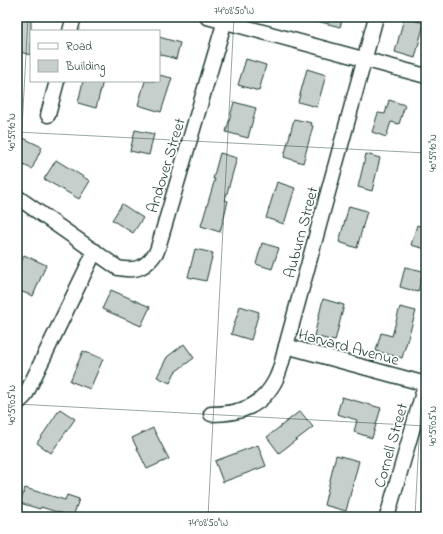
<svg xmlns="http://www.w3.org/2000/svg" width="443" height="534" font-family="'Indie Flower',sans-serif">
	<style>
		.building { fill: #c7cfcc; stroke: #1f3d34 }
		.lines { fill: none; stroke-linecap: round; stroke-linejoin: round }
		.street-casing { stroke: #1f3d34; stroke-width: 17 }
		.street { stroke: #fff; stroke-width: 14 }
		.ticks { fill: none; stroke: #1f3d34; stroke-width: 1; stroke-opacity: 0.45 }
		.labels { text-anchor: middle; stroke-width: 3.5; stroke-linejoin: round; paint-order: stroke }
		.street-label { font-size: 16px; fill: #1f3d34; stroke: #fff }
		.neatline { fill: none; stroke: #1f3d34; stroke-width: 1.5 }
		.ticks-label { font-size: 10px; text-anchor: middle; fill: #1f3d34 }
	</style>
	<rect width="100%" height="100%" fill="#fff"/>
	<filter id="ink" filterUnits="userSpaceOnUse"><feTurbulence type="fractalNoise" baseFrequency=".025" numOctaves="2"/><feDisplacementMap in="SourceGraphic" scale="8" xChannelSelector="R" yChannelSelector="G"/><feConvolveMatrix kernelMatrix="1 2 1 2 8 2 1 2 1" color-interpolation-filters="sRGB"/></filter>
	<g filter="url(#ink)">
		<g class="building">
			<path d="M22,17H31V55L17,51V36Z"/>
			<path d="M313,17H343L340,27L313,20Z"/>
			<path d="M404,18L424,23L415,58L395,52Z"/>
			<path d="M159,37L180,43L176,59L159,54Z"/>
			<path d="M246,59L266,65L259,91L238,85Z"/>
			<path d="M307,69L326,75L317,107L298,102Z"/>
			<path d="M159,75L172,78L161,112L138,105L145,81H159Z"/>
			<path d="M83,81H103L96,108L78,103Z"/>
			<path d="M389,100L405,105L399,124L391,122L386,137L372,132L378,113L385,114Z"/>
			<path d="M234,102L256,108L248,138L226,132Z"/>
			<path d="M294,119L312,123L311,125L313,126L303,163L284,157Z"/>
			<path d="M135,130L154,134L149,155L130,151Z"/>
			<path d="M17,135L42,147L32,169L17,162Z"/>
			<path d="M220,153L237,158L225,200L228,201L220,232L201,226L215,179H213Z"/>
			<path d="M366,154L380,158L372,191L358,187Z"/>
			<path d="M56,160L90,181L79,199L44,179Z"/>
			<path d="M277,182L295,188L284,224L266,218Z"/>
			<path d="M122,204L143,218L133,233L112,220Z"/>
			<path d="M349,206L367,211L357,248L339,242Z"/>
			<path d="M417,225L426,228V249L411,245Z"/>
			<path d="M262,243L279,248L272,269L256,264Z"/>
			<path d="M195,249L213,253L206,281L188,277Z"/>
			<path d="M24,255L46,265L33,296L17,290V273Z"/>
			<path d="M405,267L423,271L418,292L400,287Z"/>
			<path d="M111,290L150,307L141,326L102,309Z"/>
			<path d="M323,299L344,305L335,341L314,336Z"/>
			<path d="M240,306L259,312L251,340L231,334Z"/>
			<path d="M400,307L416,311L402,358L376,351L381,333L392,336Z"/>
			<path d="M184,344L194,358L175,372L170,383L157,377L167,357Z"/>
			<path d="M83,351L103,359L90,389L70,381Z"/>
			<path d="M342,397L381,408L372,438L354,432L357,420L337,414Z"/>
			<path d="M60,409L75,419L51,453L37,443Z"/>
			<path d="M300,411L313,427L279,453L267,437Z"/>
			<path d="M153,428L169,459L147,469L132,438Z"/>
			<path d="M258,445L266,466L223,482L215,461Z"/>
			<path d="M336,455L359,461L346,511L324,505Z"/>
			<path d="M25,488L65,500L67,495L79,499L73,517L41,507L40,509L20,503Z"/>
		</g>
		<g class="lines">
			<defs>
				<g id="street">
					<path d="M207,17L426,76"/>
					<path d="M70,31L74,17"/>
					<path d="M48,115L57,81"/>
					<path d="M17,197L118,268C137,272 147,267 157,251L226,17"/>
					<path d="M286,346L426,384"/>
					<path d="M17,404L25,396L95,251"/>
					<path d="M211,414C240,414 262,407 276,379C281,369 283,357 286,346L376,17"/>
					<path d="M387,517L426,382"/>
				</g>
			</defs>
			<use href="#street" class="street-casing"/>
			<use href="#street" class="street"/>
		</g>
	</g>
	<path class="ticks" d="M17,132L426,153M17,221L28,17M17,404L426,426M208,517L234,17M415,517L426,304"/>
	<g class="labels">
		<g class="street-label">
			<text transform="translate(165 165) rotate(-73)" y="6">Andover Street</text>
			<text transform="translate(300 232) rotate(-75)" y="6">Auburn Street</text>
			<text transform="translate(349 346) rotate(15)" y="6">Harvard Avenue</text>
			<text transform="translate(390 445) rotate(-74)" y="6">Cornell Street</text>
		</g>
	</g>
	<rect width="443" height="534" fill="none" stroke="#fff" stroke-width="44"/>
	<rect x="30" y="30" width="130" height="52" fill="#ffffff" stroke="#a5b1ae"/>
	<rect x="38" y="43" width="20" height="6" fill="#ffffff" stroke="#a5b1ae"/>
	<text x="66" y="50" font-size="12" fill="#1f3d34">Road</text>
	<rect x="38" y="60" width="20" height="12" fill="#c7cfcc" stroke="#a5b1ae"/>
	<text x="66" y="70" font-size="12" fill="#1f3d34">Building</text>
	<rect x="22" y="22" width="399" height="490" class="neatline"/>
	<g class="ticks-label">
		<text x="234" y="14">74°08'50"W</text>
		<text transform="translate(11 132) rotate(-90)" y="4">40°59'10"N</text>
		<text transform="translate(432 153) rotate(-90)" y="4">40°59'10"N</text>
		<text transform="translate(11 405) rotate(-90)" y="4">40°59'05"N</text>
		<text transform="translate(432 426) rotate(-90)" y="4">40°59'05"N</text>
		<text x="208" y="526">74°08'50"W</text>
	</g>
</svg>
